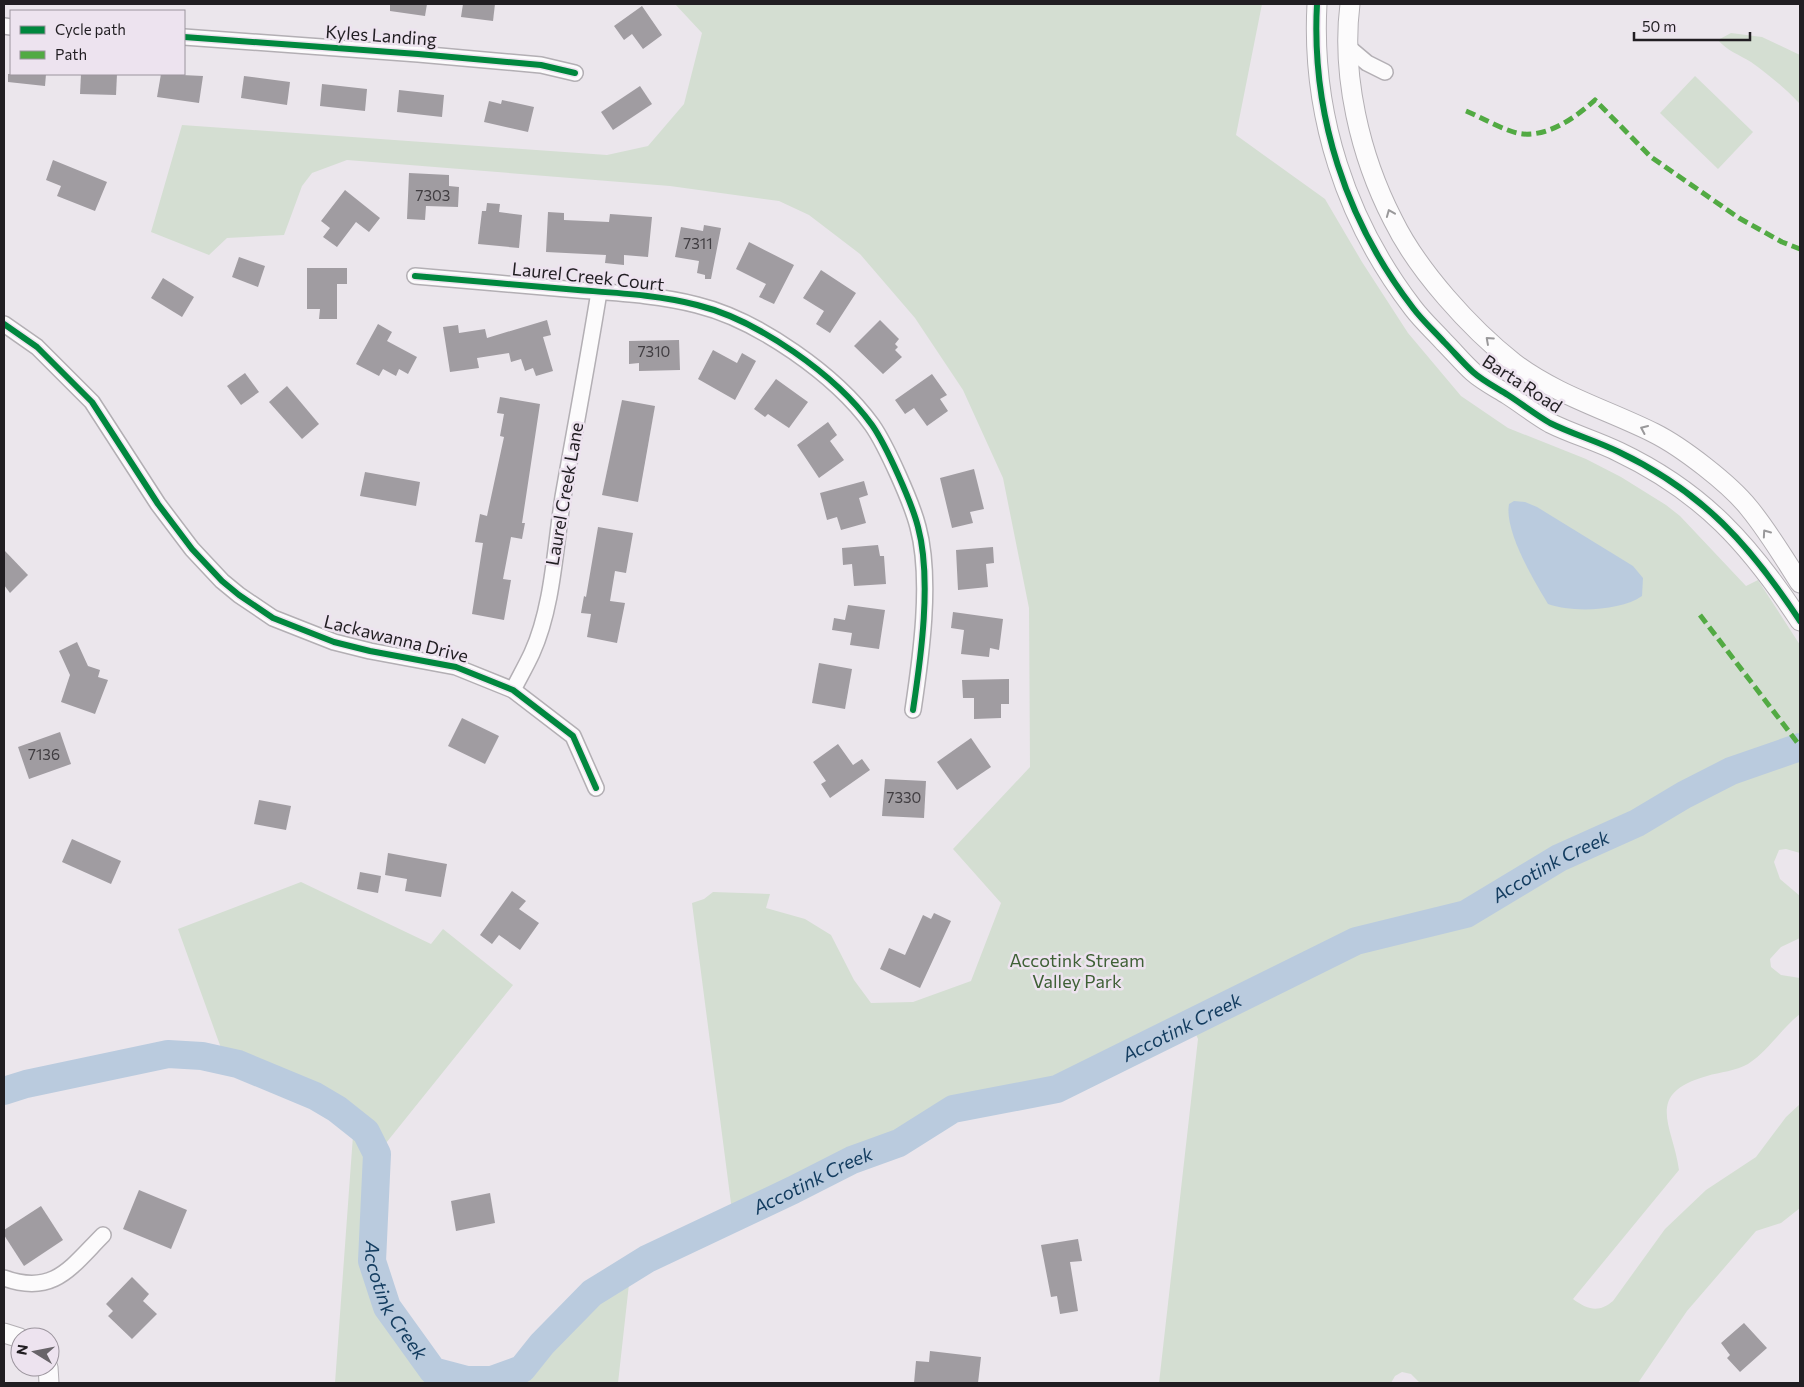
<svg xmlns="http://www.w3.org/2000/svg" width="1804" height="1387" font-family="Commissioner,sans-serif">
	<style>
		.green { fill: #d4ded2 }
		.water { fill: #bacbde }
		.lines { fill: none; stroke-linecap: round; stroke-linejoin: round }
		.river { stroke: #bacbde; stroke-width: 28 }
		.building { fill: #a09ca1 }
		.minor-casing { stroke: #b3afb4; stroke-width: 18 }
		.tertiary-casing { stroke: #b3afb4; stroke-width: 21 }
		.minor { stroke: #fcfbfc; stroke-width: 15 }
		.tertiary { stroke: #fcfbfc; stroke-width: 19 }
		.quiet { stroke: #52aa43; stroke-width: 5; stroke-dasharray: 10 5; stroke-linecap: butt }
		.cycleway-casing { stroke: #ede3ef; stroke-width: 9 }
		.cycleway { stroke: #00873e; stroke-width: 6 }
		.oneway { stroke: #99989a }
		.labels { text-anchor: middle; stroke-width: 5; stroke-linejoin: round; paint-order: stroke }
		.number-label { font-size: 15px; fill: #413e42 }
		.street-label { font-size: 18px; fill: #211e22; stroke: #ede3ef }
		.park-label { font-size: 18px; fill: #3f6036; stroke: #ede3ef }
		.water-label { font-size: 19px; font-style: italic; fill: #143d60; stroke: #ede3ef }
	</style>
	<rect width="100%" height="100%" fill="#ebe6ec"/>
	<g class="green">
		<path d="M675,4H1262L1236,135L1325,199L1362,262L1408,333L1461,396L1508,428L1586,459L1621,477L1666,505L1680,516L1746,586L1758,580L1800,645V853L1786,849L1779,850L1774,862L1780,879L1800,896V938L1781,947L1770,959L1771,967L1781,975L1800,978V1014C1781,1029 1768,1051 1748,1064C1736,1071 1720,1072 1707,1076C1643,1094 1673,1125 1679,1170L1573,1299C1588,1310 1599,1313 1613,1301L1665,1229L1706,1190L1756,1157L1786,1117L1800,1104V1208L1781,1223L1756,1231L1687,1311L1638,1383H1420L1411,1374L1402,1372L1395,1376L1391,1383H1159L1198,1039L1191,1023L1057,1089L953,1109L912,1120L884,1139L857,1147L732,1211L692,903L704,899L713,892L770,894L766,908L805,919L831,935L854,980L871,1003L913,1002L971,981L1001,903L953,849L1030,767L1029,608L1003,478L963,390L915,318L860,254L809,215L779,201L670,186L347,160L312,173L302,186L284,235L227,238L209,255L151,232L182,125L607,155L648,146L684,104L702,33Z"/>
		<path d="M1731,33L1762,37L1800,55V104C1785,88 1769,75 1751,62C1740,55 1727,51 1718,40Z"/>
		<path d="M1695,76L1753,132L1718,169L1660,113Z"/>
		<path d="M301,882L431,944L443,929L513,985L382,1148L377,1283L445,1372L504,1374L597,1274L632,1257L618,1383H335L355,1108L221,1048L178,929Z"/>
	</g>
	<path class="water" d="M1514,501L1525,502L1537,507L1633,566L1643,578L1642,596C1621,611 1572,613 1548,604C1534,581 1504,531 1509,504Z"/>
	<g class="lines">
		<path class="river" id="s1" d="M4,1091L26,1084L168,1054L202,1056L238,1064L315,1096L337,1109L366,1132L377,1154L372,1261L387,1307L433,1371L467,1380H492L522,1369L542,1344L592,1293L647,1259L793,1190L852,1160L899,1143L953,1109L1057,1089L1356,941L1466,914L1559,858L1637,823L1684,795L1731,771L1800,747"/>
	</g>
	<g class="building">
		<path d="M390,4H427L425,16L390,11Z"/>
		<path d="M463,4H495L493,21L461,17Z"/>
		<path d="M642,6L662,35L643,49L632,34L624,40L614,26Z"/>
		<path d="M8,74H46L45,86L8,82Z"/>
		<path d="M81,74H117L116,95L80,94Z"/>
		<path d="M161,74L203,76L199,103L157,97Z"/>
		<path d="M244,76L290,82L287,105L241,98Z"/>
		<path d="M322,84L367,89L365,111L320,106Z"/>
		<path d="M640,86L652,104L613,130L601,112Z"/>
		<path d="M399,90L444,95L442,117L397,112Z"/>
		<path d="M502,100L534,107L528,132L484,122L489,101L501,104Z"/>
		<path d="M53,160L107,182L95,211L57,196L61,186L46,180Z"/>
		<path d="M409,173L449,175V186L459,187L458,207L426,206L425,220L407,219Z"/>
		<path d="M345,190L380,218L369,232L356,222L337,247L323,237L330,228L321,221Z"/>
		<path d="M487,203L500,204L499,212L522,215L519,248L478,244L482,211H486Z"/>
		<path d="M548,212L564,213V220L609,222L610,214L652,217L648,257L624,255V265L605,263L606,255L546,252Z"/>
		<path d="M704,225L721,228L711,279H705V275L697,273L699,261L675,257L681,227L703,231Z"/>
		<path d="M749,242L794,265L774,304L759,297L766,284L736,269Z"/>
		<path d="M239,257L265,266L258,287L232,277Z"/>
		<path d="M307,268H347V284H337V319H319L320,309H307Z"/>
		<path d="M821,270L856,293L830,333L816,324L824,311L803,298Z"/>
		<path d="M163,278L194,297L182,317L151,298Z"/>
		<path d="M547,320L551,335L543,337L553,371L536,376L533,368L525,371L521,359L511,362L509,353L477,358L479,368L450,372L443,327L458,325L459,333L485,329L487,338Z"/>
		<path d="M880,320L899,339L895,344L898,347L895,350L902,357L883,374L854,346Z"/>
		<path d="M378,324L392,332L387,341L417,357L408,374L399,369L396,376L383,369L379,376L356,364Z"/>
		<path d="M679,340L680,370L639,371V363L629,364V341Z"/>
		<path d="M713,350L737,363L742,353L756,361L735,400L698,379Z"/>
		<path d="M245,373L259,392L241,405L227,386Z"/>
		<path d="M932,374L947,395L940,399L948,411L927,426L914,408L905,414L895,400Z"/>
		<path d="M776,379L808,402L789,428L768,414L765,417L754,409Z"/>
		<path d="M287,386L319,424L302,439L269,402Z"/>
		<path d="M500,397L540,404L522,523H525L522,539L511,537L503,579L511,580L504,620L472,614L483,543L475,542L480,514L487,516L504,437L500,436L504,414L497,413Z"/>
		<path d="M622,400L655,406L638,502L602,495Z"/>
		<path d="M828,422L837,435L830,441L844,460L819,478L797,445Z"/>
		<path d="M974,469L984,509L970,512L973,523L952,528L940,478Z"/>
		<path d="M365,472L420,482L416,506L360,496Z"/>
		<path d="M864,481L868,495L859,498L866,523L841,530L837,517L827,520L820,493Z"/>
		<path d="M598,527L633,533L626,573L615,571L610,601L625,603L617,643L587,637L591,614L581,613L584,596L586,597Z"/>
		<path d="M878,545L880,556H884L886,584L854,586L852,564L843,565L842,548Z"/>
		<path d="M993,547L994,563L986,564L988,587L958,590L956,550Z"/>
		<path d="M4,550L28,575L10,593L4,585Z"/>
		<path d="M848,605L885,610L879,649L850,645L852,633L832,630L834,618L845,620Z"/>
		<path d="M953,612L1003,619L999,650L990,648L989,657L961,654L964,630L951,628Z"/>
		<path d="M77,642L88,666L100,670L98,677L108,680L95,714L61,702L70,675L59,651Z"/>
		<path d="M819,663L852,669L845,709L812,703Z"/>
		<path d="M1009,679V704H1001V718L974,719V698H963L962,680Z"/>
		<path d="M462,718L499,736L485,764L448,746Z"/>
		<path d="M60,732L71,764L29,779L18,747Z"/>
		<path d="M971,738L991,767L957,790L937,762Z"/>
		<path d="M838,744L853,765L862,759L870,770L830,798L821,784L826,781L813,762Z"/>
		<path d="M885,779L926,781L924,818L882,816Z"/>
		<path d="M259,800L291,806L286,830L254,824Z"/>
		<path d="M72,839L121,861L111,884L62,862Z"/>
		<path d="M388,853L447,864L441,897L405,891L407,879L385,875Z"/>
		<path d="M360,872L381,876L378,893L357,889Z"/>
		<path d="M512,891L526,901L519,909L539,923L520,950L499,935L492,944L480,935Z"/>
		<path d="M934,913L951,921L920,988L880,969L889,948L905,955L923,915L931,919Z"/>
		<path d="M139,1190L187,1210L171,1249L123,1229Z"/>
		<path d="M490,1193L495,1223L456,1231L451,1201Z"/>
		<path d="M41,1206L63,1240L24,1266L4,1235V1230Z"/>
		<path d="M1078,1239L1082,1261L1070,1262L1078,1311L1060,1314L1057,1296L1051,1297L1041,1245Z"/>
		<path d="M132,1277L149,1294L143,1301L157,1314L132,1339L108,1316L113,1311L106,1304Z"/>
		<path d="M1744,1323L1767,1348L1740,1372L1727,1358L1730,1355L1721,1343Z"/>
		<path d="M930,1351L981,1357L978,1383H914L916,1361L929,1362Z"/>
	</g>
	<g class="lines">
		<defs>
			<g id="minor">
				<path d="M4,26L11,27"/>
				<path d="M184,37L418,54L541,65L575,73"/>
				<path d="M1348,47L1367,63L1385,72"/>
				<path d="M415,276C469,281 524,285 578,290C617,293 659,295 697,305C758,320 836,375 872,425C886,445 912,503 918,527C932,579 921,657 913,710"/>
				<path d="M4,324L37,347L92,402L158,504L192,549L222,581L239,595L273,618L334,642L370,651L456,667L513,690L573,736L596,788"/>
				<path d="M513,690C519,678 526,666 532,653C553,607 555,547 563,497C575,429 588,360 599,292"/>
				<path d="M4,1278C54,1296 71,1267 103,1235"/>
			</g>
			<g id="tertiary">
				<path d="M1317,4C1311,114 1346,221 1413,308C1422,320 1434,331 1444,342C1454,352 1463,363 1473,372C1483,381 1497,388 1508,395C1522,404 1536,415 1550,423C1572,434 1597,441 1619,452C1703,492 1750,545 1800,621"/>
				<path d="M1350,4C1341,75 1360,156 1393,220C1418,271 1470,328 1514,363C1556,395 1608,410 1654,433C1682,447 1730,484 1749,508C1768,531 1784,558 1800,583"/>
				<path d="M4,1333L20,1338"/>
				<path d="M48,1367L49,1383"/>
			</g>
		</defs>
		<use href="#minor" class="minor-casing"/>
		<use href="#tertiary" class="tertiary-casing"/>
		<use href="#minor" class="minor"/>
		<use href="#tertiary" class="tertiary"/>
		<g class="quiet">
			<path d="M1466,111C1481,117 1508,133 1523,134C1550,136 1576,117 1595,100L1651,157L1739,218L1782,242L1800,249"/>
			<path d="M1700,615L1800,746"/>
		</g>
		<defs>
			<g id="cycleway">
				<path d="M1317,4C1311,114 1346,221 1413,308C1422,320 1434,331 1444,342C1454,352 1463,363 1473,372C1483,381 1497,388 1508,395C1522,404 1536,415 1550,423C1572,434 1597,441 1619,452C1703,492 1750,545 1800,621"/>
				<path d="M184,37L418,54L541,65L575,73"/>
				<path d="M415,276C469,281 524,285 578,290C617,293 659,295 697,305C758,320 836,375 872,425C886,445 912,503 918,527C932,579 921,657 913,710"/>
				<path d="M4,324L37,347L92,402L158,504L192,549L222,581L239,595L273,618L334,642L370,651L456,667L513,690L573,736L596,788"/>
			</g>
		</defs>
		<use href="#cycleway" class="cycleway-casing"/>
		<use href="#cycleway" class="cycleway"/>
	</g>
	<defs><path id="oneway-chevron" d="M-2-3.5L2.5 0L-2 3.5" fill="none" stroke-width="1.6" stroke-linecap="round" stroke-linejoin="round" transform="scale(1.25)"/></defs>
	<g class="oneway">
		<use href="#oneway-chevron" transform="translate(1390 213) rotate(-112)"/>
		<use href="#oneway-chevron" transform="translate(1489 340) rotate(-138)"/>
		<use href="#oneway-chevron" transform="translate(1644 429) rotate(-156)"/>
		<use href="#oneway-chevron" transform="translate(1766 533) rotate(-125)"/>
	</g>
	<g class="labels">
		<g class="number-label">
			<text x="433" y="201">7303</text>
			<text x="698" y="249">7311</text>
			<text x="654" y="357">7310</text>
			<text x="44" y="760">7136</text>
			<text x="904" y="803">7330</text>
		</g>
		<g class="street-label">
			<text transform="translate(381 36) rotate(4)" y="6">Kyles Landing</text>
			<text transform="translate(588 277) rotate(6)" y="6">Laurel Creek Court</text>
			<text transform="translate(1522 384) rotate(33)" y="6">Barta Road</text>
			<text transform="translate(565 494) rotate(-80)" y="6">Laurel Creek Lane</text>
			<text transform="translate(396 639) rotate(14)" y="6">Lackawanna Drive</text>
		</g>
		<g class="park-label">
			<text x="1077" y="967">Accotink Stream<tspan x="1077" dy="21">Valley Park</tspan></text>
		</g>
		<g class="water-label">
			<text dy="7" stroke="none"><textPath href="#s1" startOffset="1896">Accotink Creek</textPath></text>
			<text dy="7" stroke="none"><textPath href="#s1" startOffset="1491">Accotink Creek</textPath></text>
			<text dy="7" stroke="none"><textPath href="#s1" startOffset="1088">Accotink Creek</textPath></text>
			<text dy="7" stroke="none"><textPath href="#s1" startOffset="562">Accotink Creek</textPath></text>
		</g>
	</g>
	<rect width="1804" height="1387" fill="none" stroke="#211e22" stroke-width="10"/>
	<rect x="10" y="10" width="175" height="65" fill="#ede3ef" stroke="#9b949d"/>
	<rect x="20" y="26" width="25" height="8" fill="#00873e" stroke="#9b949d"/>
	<text x="55" y="35" font-size="15" fill="#211e22">Cycle path</text>
	<rect x="20" y="51" width="25" height="8" fill="#52aa43" stroke="#9b949d"/>
	<text x="55" y="60" font-size="15" fill="#211e22">Path</text>
	<g transform="translate(35 1352) rotate(280)"><circle r="24" fill="#ede3ef" stroke="#9b949d"/>
	<path d="M0-4L9 19L0 12L-9 19Z" fill="#686469"/>
	<text y="-8" font-size="14" font-weight="bold" text-anchor="middle" fill="#211e22">N</text>
	</g>
	<path d="M1634 32v8h116v-8" fill="none" stroke="#211e22" stroke-width="2.5"/>
	<text x="1642" y="32" font-size="15" fill="#211e22" stroke="#ede3ef" stroke-width="4" paint-order="stroke">50 m</text>
</svg>
